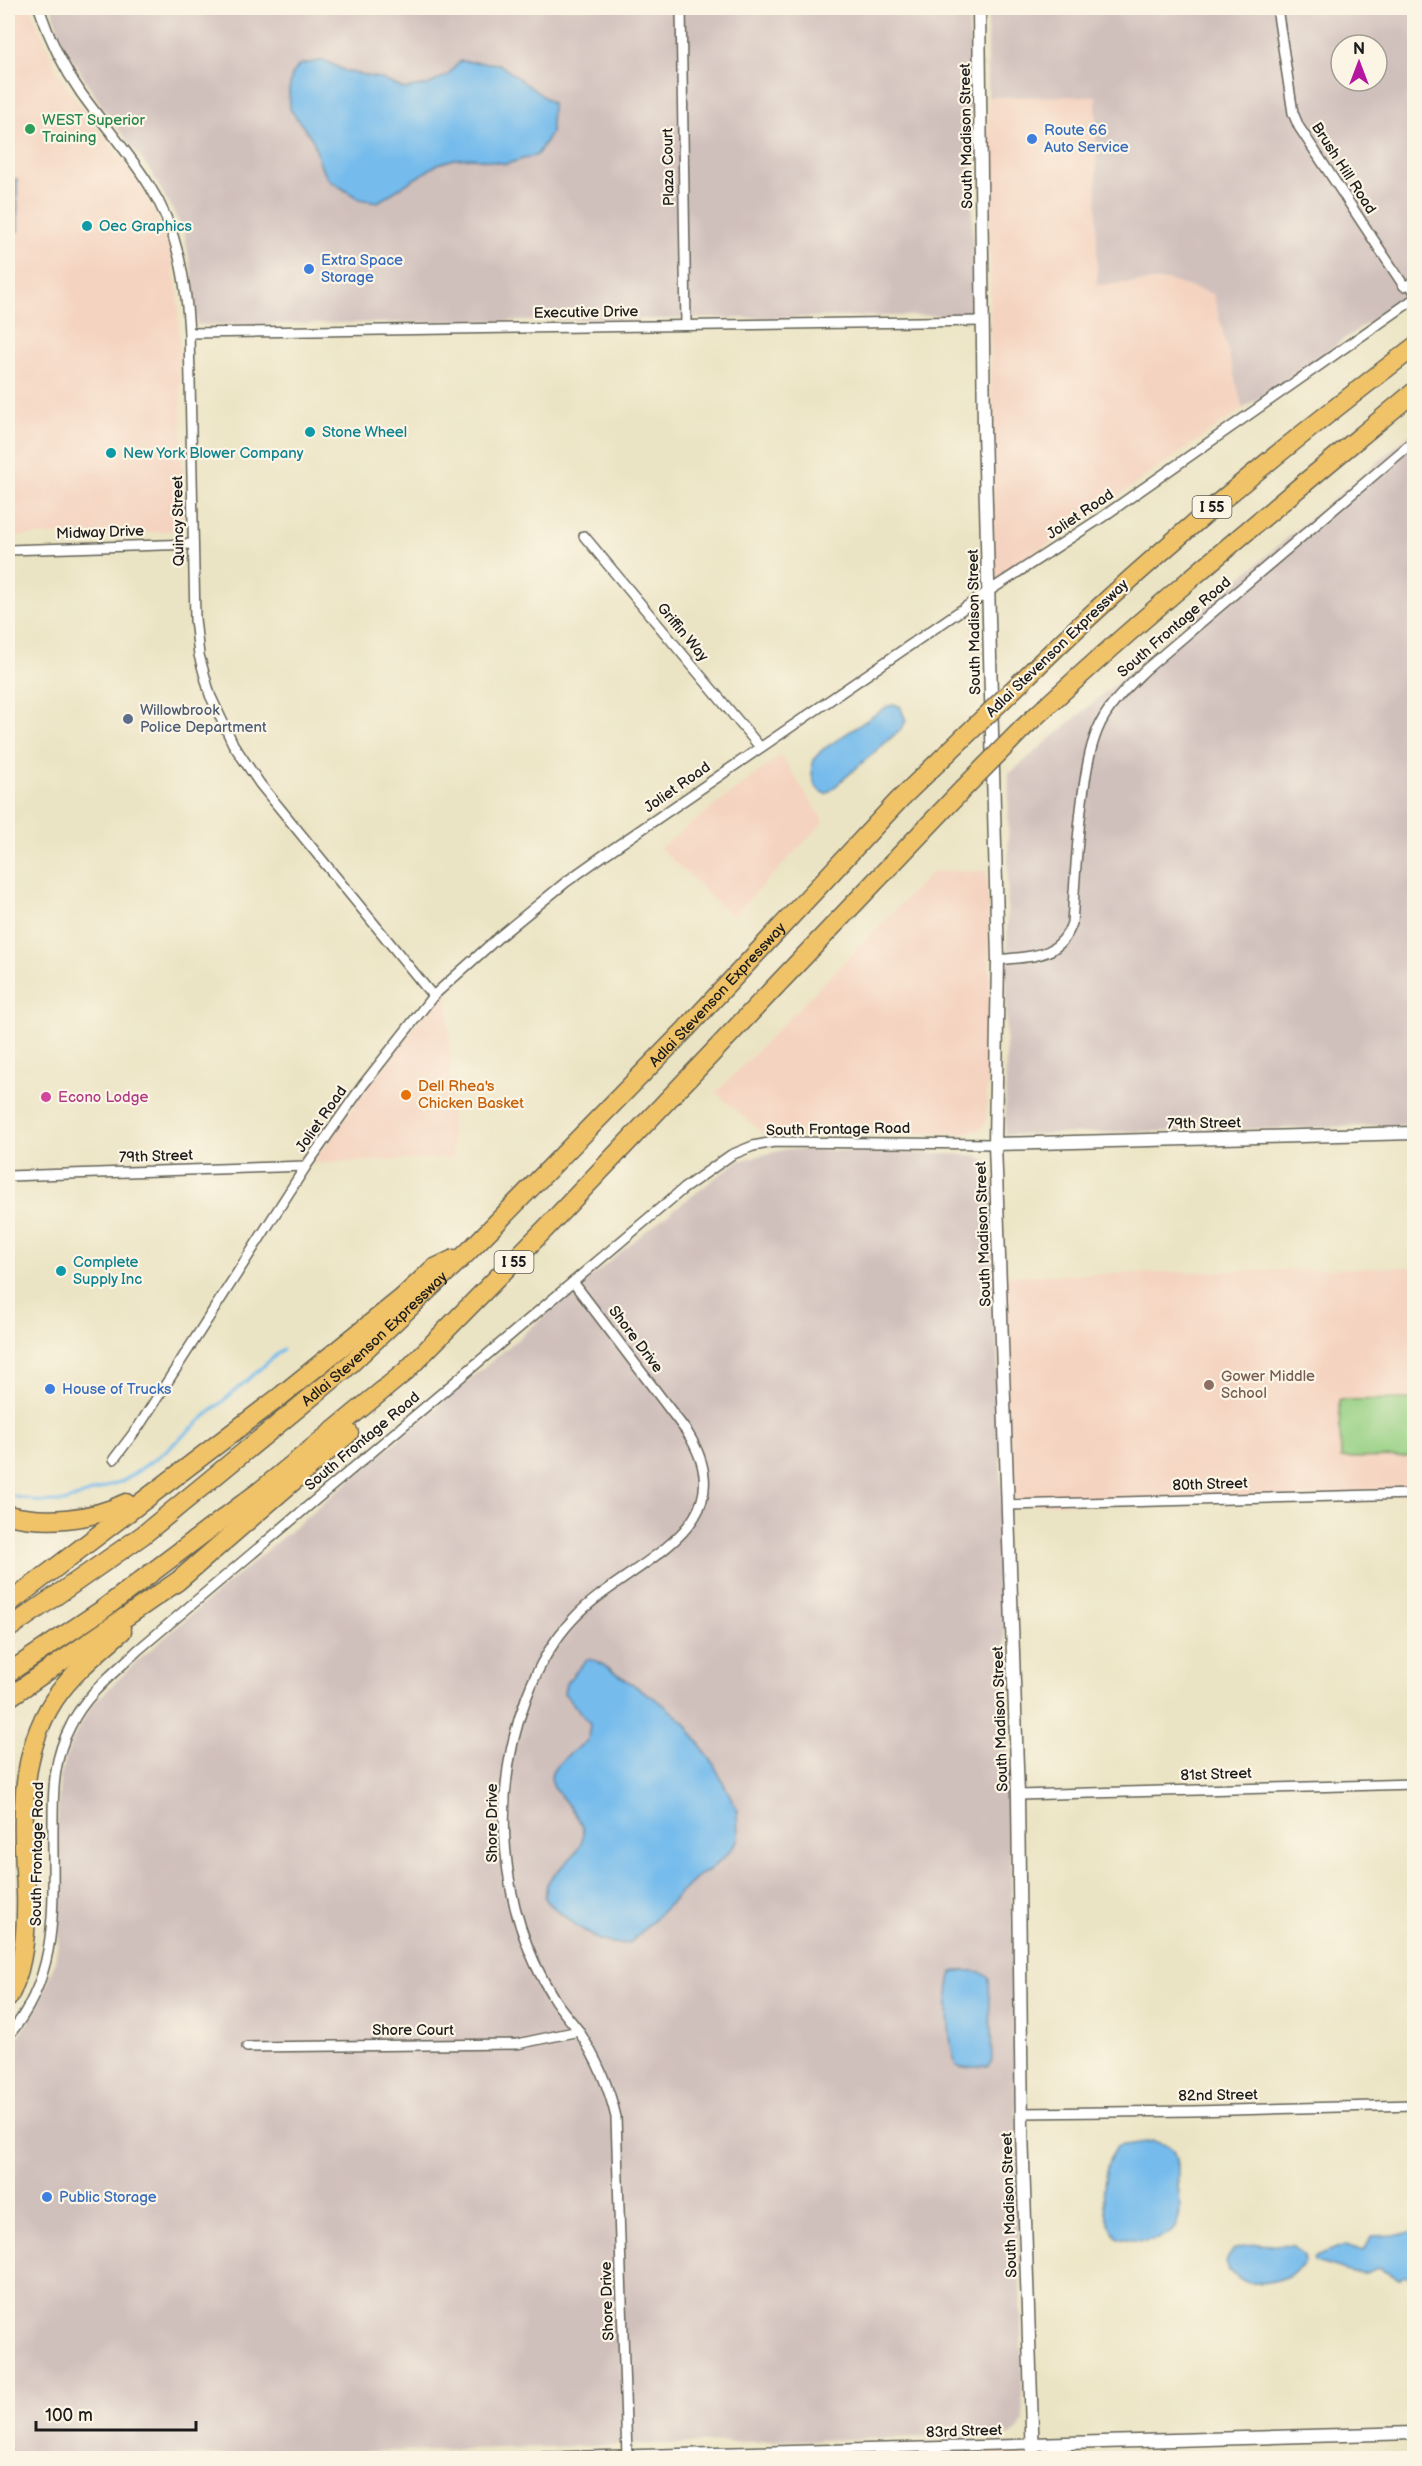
<svg xmlns="http://www.w3.org/2000/svg" width="1422" height="2466" font-family="'Balsamiq Sans',sans-serif">
	<style>
		.built { fill: #f4d3c0 }
		.industrial { fill: #d0c0bc; fill-rule: evenodd }
		.green { fill: #96d083; stroke: #597650; stroke-width: 1.5 }
		.water { fill: #75bbec; stroke: #486c84; stroke-width: 1.5 }
		.lines { fill: none; stroke-linecap: round; stroke-linejoin: round }
		.stream { stroke: #75bbec; stroke-width: 3 }
		.minor-casing { stroke: #646257; stroke-width: 12 }
		.tertiary-casing { stroke: #646257; stroke-width: 15 }
		.motorway-casing { stroke: #646257; stroke-width: 21 }
		.minor { stroke: #fff; stroke-width: 9 }
		.tertiary { stroke: #fff; stroke-width: 12 }
		.motorway { stroke: #f0c369; stroke-width: 18 }
		.motorway-bridge-casing { stroke: #646257; stroke-width: 21; stroke-linecap: butt }
		.motorway-bridge { stroke: #f0c369; stroke-width: 18 }
		.leisure-dot { fill: #2e9e5b; stroke: #fcf5e5; stroke-width: 2 }
		.shop-dot { fill: #3f7fe0; stroke: #fcf5e5; stroke-width: 2 }
		.culture-dot { fill: #0f9aa8; stroke: #fcf5e5; stroke-width: 2 }
		.service-dot { fill: #5c6f8a; stroke: #fcf5e5; stroke-width: 2 }
		.food-dot { fill: #e8710a; stroke: #fcf5e5; stroke-width: 2 }
		.hotel-dot { fill: #d1479c; stroke: #fcf5e5; stroke-width: 2 }
		.education-dot { fill: #8d6e63; stroke: #fcf5e5; stroke-width: 2 }
		.labels { text-anchor: middle; stroke-width: 4.5; stroke-linejoin: round; paint-order: stroke }
		.shield { fill: #fcf5e5; stroke: #5f5d58; stroke-width: 1.5 }
		.shield-label { font-size: 14px; font-weight: bold; fill: #1c1c1c }
		.leisure-label { font-size: 15px; fill: #27864d; stroke: #fcf5e5; text-anchor: start }
		.shop-label { font-size: 15px; fill: #366cbe; stroke: #fcf5e5; text-anchor: start }
		.street-label { font-size: 15px; fill: #1c1c1c; stroke: #fcf5e5 }
		.culture-label { font-size: 15px; fill: #0d838f; stroke: #fcf5e5; text-anchor: start }
		.service-label { font-size: 15px; fill: #4e5e75; stroke: #fcf5e5; text-anchor: start }
		.food-label { font-size: 15px; fill: #c56008; stroke: #fcf5e5; text-anchor: start }
		.hotel-label { font-size: 15px; fill: #b23c85; stroke: #fcf5e5; text-anchor: start }
		.education-label { font-size: 15px; fill: #785e54; stroke: #fcf5e5; text-anchor: start }
	</style>
	<rect width="100%" height="100%" fill="#fcf5e5"/>
	<filter id="ink" filterUnits="userSpaceOnUse"><feTurbulence type="fractalNoise" baseFrequency=".0167" numOctaves="2"/><feDisplacementMap in="SourceGraphic" scale="12" xChannelSelector="R" yChannelSelector="G"/><feConvolveMatrix kernelMatrix="1 2 1 2 8 2 1 2 1" color-interpolation-filters="sRGB"/></filter>
	<filter id="wash" filterUnits="userSpaceOnUse"><feTurbulence type="fractalNoise" baseFrequency=".008" numOctaves="4" result="noise"/><feDisplacementMap in="SourceGraphic" scale="24" xChannelSelector="R" yChannelSelector="G"/><feGaussianBlur stdDeviation="1.35" result="paint"/><feColorMatrix in="noise" values="0 0 0 0 0 0 0 0 0 0 0 0 0 0 0 0 0 1.4 0 .05"/><feComposite in="paint" operator="in"/></filter>
	<g filter="url(#wash)">
		<rect width="100%" height="100%" fill="#ebe4c4"/>
		<g class="built">
			<path d="M8,8H31L56,69L68,90L128,167L148,197L171,254L178,294L184,511L182,521L175,529L164,532L8,536Z"/>
			<path d="M1096,95L1097,285L1167,280L1213,294L1243,409L993,583L988,97Z"/>
			<path d="M781,755L824,822L732,917L660,848Z"/>
			<path d="M933,871H987L990,974L986,1122L979,1130L965,1133H795L766,1136L716,1093Z"/>
			<path d="M448,988L453,1158L312,1163L411,1030Z"/>
			<path d="M1414,1267V1494L1007,1505L999,1276Z"/>
			<path d="M1025,2450V2458H691Z"/>
		</g>
		<g class="industrial">
			<path d="M51,8H969L974,315L197,325L193,279L184,232L153,175L103,108L64,47Z"/>
			<path d="M988,8H1414V291L1243,409L1213,294L1167,280L1097,285L1096,96L988,97ZM1341,45H1377V81H1341Z"/>
			<path d="M1414,431V1125L1005,1135L1009,774Z"/>
			<path d="M787,1149L975,1155L984,1159L991,1166L993,1177L1015,2023L1023,2421L1018,2430L1010,2435L121,2458H8V2053L40,2003L54,1965L59,1937L56,1835L60,1777L71,1742L92,1705L133,1665L200,1607L647,1230L738,1161Z"/>
		</g>
		<path class="green" d="M1414,1399V1457L1341,1458L1339,1400Z"/>
		<g class="water">
			<path d="M324,60L345,71L382,79L404,89L428,85L448,75L460,61L499,64L552,103L551,133L537,155L506,164L474,158L454,159L438,164L378,202L359,199L329,180L321,167L313,140L290,109L289,90L292,75L299,65Z"/>
			<path d="M8,179H17L18,231H8Z"/>
			<path d="M894,705L900,706L906,721L901,729L831,790L826,794C814,791 810,774 813,763C814,758 818,754 822,750L888,706Z"/>
			<path d="M587,1659L597,1661L659,1701L684,1722L713,1763L737,1809L738,1839L731,1850L709,1871L698,1876L630,1943C621,1944 614,1944 606,1942C593,1939 553,1910 545,1898C546,1894 546,1888 547,1884C556,1867 581,1857 583,1835C584,1810 542,1789 553,1771C561,1758 577,1749 588,1740L590,1724L564,1693L566,1683Z"/>
			<path d="M956,1971C969,1971 981,1968 989,1979L992,2060L989,2066L961,2068L956,2066C949,2043 944,1995 952,1973Z"/>
			<path d="M1153,2141C1160,2143 1170,2145 1174,2151C1180,2160 1177,2174 1178,2184C1179,2196 1182,2210 1178,2221C1170,2245 1135,2243 1116,2236C1113,2231 1109,2225 1107,2219C1100,2200 1104,2159 1118,2146Z"/>
			<path d="M1414,2231V2278L1404,2276L1400,2279L1378,2268L1365,2273H1353L1315,2262L1314,2258L1318,2255L1345,2245L1364,2251L1371,2236L1398,2235Z"/>
			<path d="M1255,2244L1294,2246L1304,2255L1305,2262C1292,2279 1269,2284 1248,2283L1229,2271L1226,2262L1232,2250Z"/>
		</g>
		<g class="lines">
			<path class="stream" d="M8,1495L41,1502H64L125,1480L162,1454L283,1349"/>
		</g>
	</g>
	<g filter="url(#ink)">
		<g class="lines">
			<defs>
				<g id="minor">
					<path d="M39,8C49,38 63,67 81,93C103,124 129,153 149,185C178,230 186,280 189,333L195,619L199,655L210,695L233,744L260,784L433,996"/>
					<path d="M681,8L686,325"/>
					<path d="M1277,8L1293,113L1299,127L1404,286L1410,284L1414,291"/>
					<path d="M189,333L983,321"/>
					<path d="M584,536L760,747"/>
					<path d="M8,550L193,544"/>
					<path d="M998,960C1030,956 1060,959 1072,923C1075,880 1077,837 1083,794C1086,773 1089,751 1097,731C1107,706 1127,688 1145,670L1414,441"/>
					<path d="M8,1176L306,1166"/>
					<path d="M573,1282L687,1432C750,1531 627,1561 574,1618C553,1640 538,1667 527,1696C490,1793 498,1908 553,1997C560,2009 570,2019 578,2030C595,2056 609,2087 616,2117L627,2456"/>
					<path d="M114,1459L139,1426L306,1166L363,1085L433,996L500,936L566,882L604,855L989,591L1101,518L1414,299"/>
					<path d="M1007,1505L1414,1494"/>
					<path d="M1018,1795L1414,1784"/>
					<path d="M8,2036C62,1973 52,1901 53,1822C53,1787 54,1757 71,1725C86,1694 114,1673 138,1650L683,1189L731,1155L753,1146L774,1142L995,1144"/>
					<path d="M247,2047L517,2044L579,2031"/>
					<path d="M1022,2113L1194,2111L1414,2105"/>
					<path d="M514,2458L1032,2444"/>
				</g>
				<g id="tertiary">
					<path d="M979,8L984,429L998,960L995,1144L1018,1795L1022,2131L1033,2458"/>
					<path d="M995,1144L1414,1133"/>
					<path d="M1032,2444L1414,2433"/>
				</g>
				<g id="motorway">
					<path d="M1021,682C1144,560 1277,452 1414,347"/>
					<path d="M1022,729C1148,611 1282,502 1414,392"/>
					<path d="M8,1515C46,1524 91,1520 126,1503"/>
					<path d="M8,1604L282,1395L402,1298L433,1269L454,1259"/>
					<path id="s1" d="M8,1629L143,1535L344,1370L469,1251L686,1029L899,800L963,738"/>
					<path d="M8,1673L102,1610L260,1491L405,1372L546,1228L963,789"/>
					<path d="M8,1698L178,1581L349,1433"/>
					<path d="M8,1998C25,1967 27,1925 26,1891C23,1825 17,1757 54,1700C72,1673 98,1652 122,1631"/>
				</g>
			</defs>
			<use href="#minor" class="minor-casing"/>
			<use href="#tertiary" class="tertiary-casing"/>
			<use href="#motorway" class="motorway-casing"/>
			<use href="#minor" class="minor"/>
			<use href="#tertiary" class="tertiary"/>
			<use href="#motorway" class="motorway"/>
			<defs>
				<g id="motorway-bridge">
					<path d="M963,738L1021,682"/>
					<path d="M963,789L1022,729"/>
				</g>
			</defs>
			<use href="#motorway-bridge" class="motorway-bridge-casing"/>
			<use href="#motorway-bridge" class="motorway-bridge"/>
		</g>
	</g>
	<circle class="leisure-dot" cx="30" cy="129" r="6"/>
	<g class="shop-dot">
		<circle cx="1032" cy="139" r="6"/>
		<circle cx="309" cy="269" r="6"/>
		<circle cx="50" cy="1389" r="6"/>
		<circle cx="47" cy="2197" r="6"/>
	</g>
	<g class="culture-dot">
		<circle cx="87" cy="226" r="6"/>
		<circle cx="310" cy="432" r="6"/>
		<circle cx="111" cy="453" r="6"/>
		<circle cx="61" cy="1271" r="6"/>
	</g>
	<circle class="service-dot" cx="128" cy="719" r="6"/>
	<circle class="food-dot" cx="406" cy="1095" r="6"/>
	<circle class="hotel-dot" cx="46" cy="1097" r="6"/>
	<circle class="education-dot" cx="1209" cy="1385" r="6"/>
	<g class="labels">
		<g class="shield">
			<rect x="1192.5" y="496" width="39" height="22" rx="4.5"/>
			<rect x="494.5" y="1251" width="39" height="22" rx="4.5"/>
		</g>
		<g class="shield-label">
			<text x="1212" y="512">I 55</text>
			<text x="514" y="1267">I 55</text>
		</g>
		<g class="leisure-label">
			<text x="42" y="125">WEST Superior<tspan x="42" dy="17">Training</tspan></text>
		</g>
		<g class="shop-label">
			<text x="1044" y="135">Route 66<tspan x="1044" dy="17">Auto Service</tspan></text>
			<text x="321" y="265">Extra Space<tspan x="321" dy="17">Storage</tspan></text>
			<text x="62" y="1394">House of Trucks</text>
			<text x="59" y="2202">Public Storage</text>
		</g>
		<g class="street-label">
			<text transform="translate(966 136) rotate(-91)" y="5">South Madison Street</text>
			<text transform="translate(668 167) rotate(-91)" y="5">Plaza Court</text>
			<text transform="translate(1344 168) rotate(57)" y="5">Brush Hill Road</text>
			<text transform="translate(586 312) rotate(-1)" y="5">Executive Drive</text>
			<text transform="translate(1080 514) rotate(-34)" y="5">Joliet Road</text>
			<text transform="translate(178 521) rotate(-91)" y="5">Quincy Street</text>
			<text transform="translate(100 532) rotate(-2)" y="5">Midway Drive</text>
			<text transform="translate(974 622) rotate(-91)" y="5">South Madison Street</text>
			<text transform="translate(1174 627) rotate(-41)" y="5">South Frontage Road</text>
			<text transform="translate(683 632) rotate(50)" y="5">Griffin Way</text>
			<text transform="translate(1057 648) rotate(-44)" y="5">Adlai Stevenson Expressway</text>
			<text transform="translate(677 787) rotate(-35)" y="5">Joliet Road</text>
			<text dy="5" stroke="none"><textPath href="#s1" startOffset="954">Adlai Stevenson Expressway</textPath></text>
			<text transform="translate(321 1119) rotate(-55)" y="5">Joliet Road</text>
			<text transform="translate(1204 1123) rotate(-1)" y="5">79th Street</text>
			<text transform="translate(838 1129) rotate(-1)" y="5">South Frontage Road</text>
			<text transform="translate(156 1156) rotate(-2)" y="5">79th Street</text>
			<text transform="translate(983 1234) rotate(-92)" y="5">South Madison Street</text>
			<text dy="5" stroke="none"><textPath href="#s1" startOffset="468">Adlai Stevenson Expressway</textPath></text>
			<text transform="translate(636 1339) rotate(53)" y="5">Shore Drive</text>
			<text transform="translate(362 1441) rotate(-40)" y="5">South Frontage Road</text>
			<text transform="translate(1210 1484) rotate(-2)" y="5">80th Street</text>
			<text transform="translate(1000 1719) rotate(-92)" y="5">South Madison Street</text>
			<text transform="translate(1216 1774) rotate(-2)" y="5">81st Street</text>
			<text transform="translate(492 1823) rotate(-90)" y="5">Shore Drive</text>
			<text transform="translate(37 1854) rotate(-89)" y="5">South Frontage Road</text>
			<text x="413" y="2035">Shore Court</text>
			<text transform="translate(1218 2095) rotate(-1)" y="5">82nd Street</text>
			<text transform="translate(1009 2205) rotate(-92)" y="5">South Madison Street</text>
			<text transform="translate(607 2301) rotate(-92)" y="5">Shore Drive</text>
			<text transform="translate(964 2431) rotate(-2)" y="5">83rd Street</text>
		</g>
		<g class="culture-label">
			<text x="99" y="231">Oec Graphics</text>
			<text x="322" y="437">Stone Wheel</text>
			<text x="123" y="458">New York Blower Company</text>
			<text x="73" y="1267">Complete<tspan x="73" dy="17">Supply Inc</tspan></text>
		</g>
		<g class="service-label">
			<text x="140" y="715">Willowbrook<tspan x="140" dy="17">Police Department</tspan></text>
		</g>
		<g class="food-label">
			<text x="418" y="1091">Dell Rhea's<tspan x="418" dy="17">Chicken Basket</tspan></text>
		</g>
		<g class="hotel-label">
			<text x="58" y="1102">Econo Lodge</text>
		</g>
		<g class="education-label">
			<text x="1221" y="1381">Gower Middle<tspan x="1221" dy="17">School</tspan></text>
		</g>
	</g>
	<rect width="1422" height="2466" fill="none" stroke="#fcf5e5" stroke-width="30"/>
	<g transform="translate(1359 63)"><circle r="28" fill="#fcf5e5" stroke="#a29e95" stroke-width="1.5"/>
	<path d="M0-4.5L10 22L0 15L-10 22Z" fill="#b5179e"/>
	<text y="-9" font-size="16" font-weight="bold" text-anchor="middle" fill="#1c1c1c">N</text>
	</g>
	<path d="M36 2421v9h160v-9" fill="none" stroke="#1c1c1c" stroke-width="3"/>
	<text x="45" y="2421" font-size="18" fill="#1c1c1c" stroke="#fcf5e5" stroke-width="4.5" paint-order="stroke">100 m</text>
</svg>
